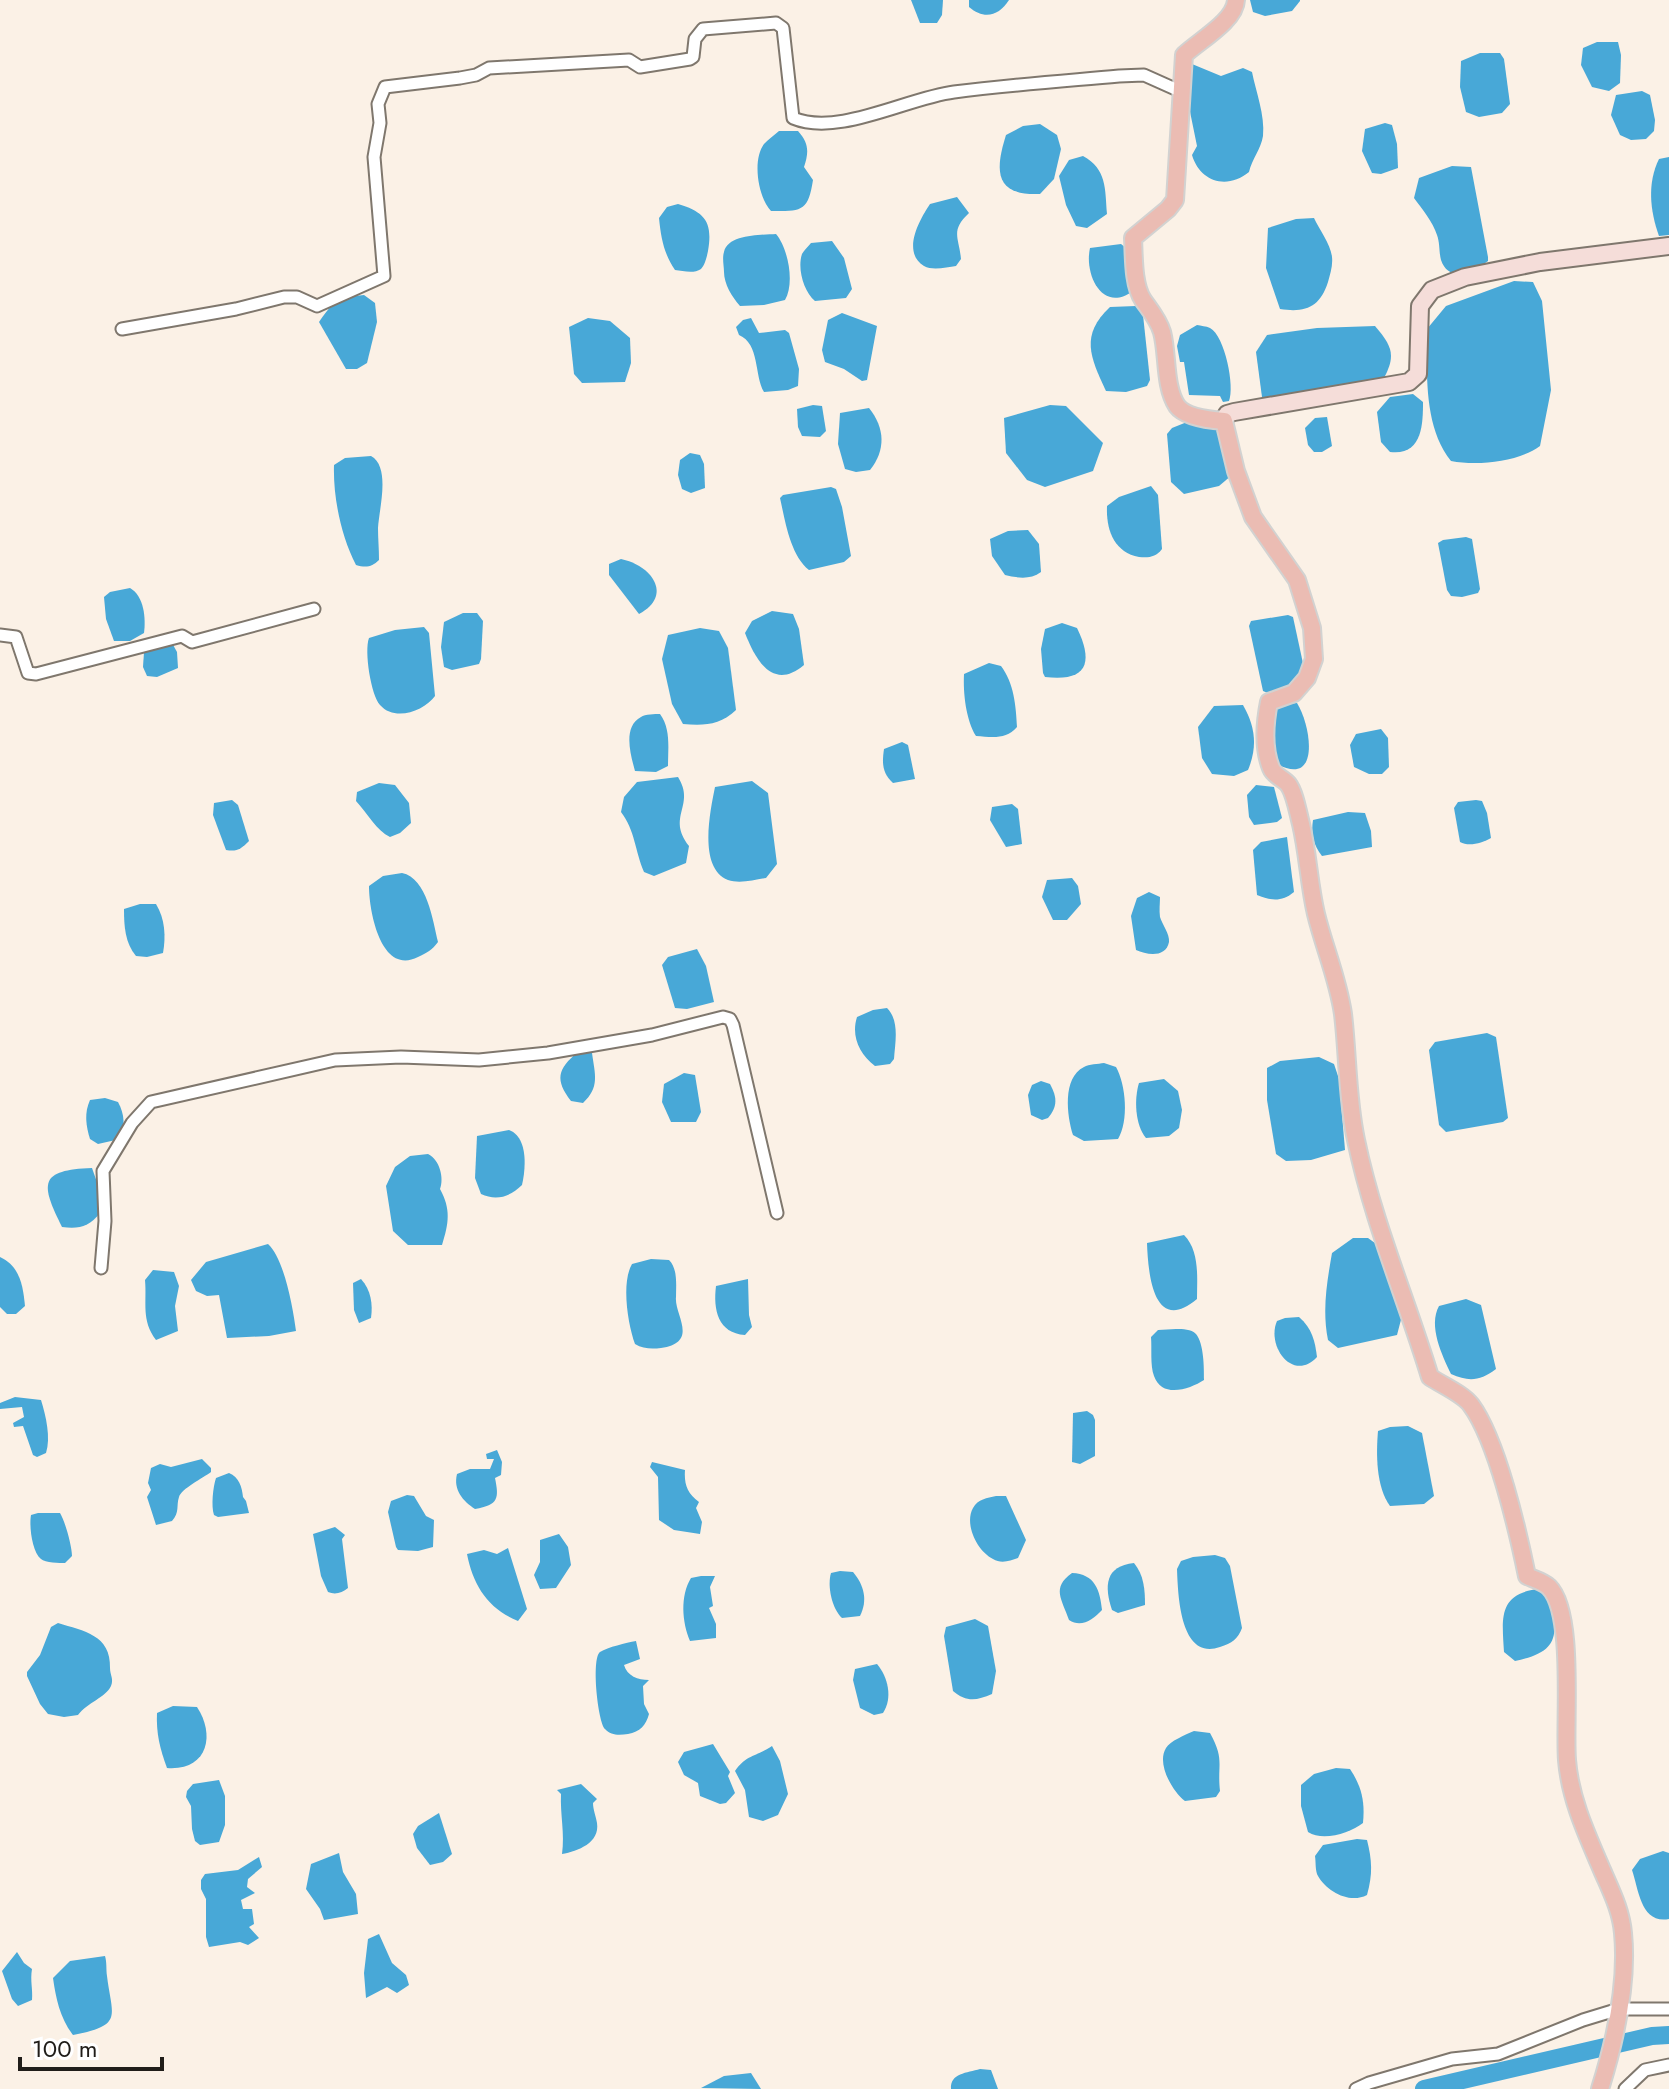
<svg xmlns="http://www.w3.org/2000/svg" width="1669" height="2089" font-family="Jost,sans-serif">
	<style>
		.water { fill: #48a8d7 }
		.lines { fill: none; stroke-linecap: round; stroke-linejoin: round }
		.river { stroke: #48a8d7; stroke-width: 18 }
		.street-casing { stroke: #7f776d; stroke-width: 15 }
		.secondary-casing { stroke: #7f776d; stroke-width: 20 }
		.primary-casing { stroke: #d2d2d1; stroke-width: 20 }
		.street { stroke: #fff; stroke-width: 11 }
		.secondary { stroke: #f5ddd9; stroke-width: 16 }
		.primary { stroke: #ebbcb3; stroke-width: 16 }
	</style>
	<rect width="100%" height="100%" fill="#fbf1e6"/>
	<g class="water">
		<path d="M911,0H943L942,15L937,23H920Z"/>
		<path d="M969,0H1009C999,16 984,20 969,7Z"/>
		<path d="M1250,0H1300V1L1292,11L1265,16L1253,12Z"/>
		<path d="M1597,42H1618L1621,55L1620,83L1609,91L1592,87L1581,65L1583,48Z"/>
		<path d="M1480,53H1500L1504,59L1510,104L1502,113L1479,117L1466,112L1460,87L1461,61Z"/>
		<path d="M1192,64L1221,76L1243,68L1252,72C1256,92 1265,115 1263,136C1261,149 1252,159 1249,172C1227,190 1200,182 1192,155L1197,146L1186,92L1187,67Z"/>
		<path d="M1642,91L1650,95L1655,120L1654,131L1646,139L1631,140L1620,135L1611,115L1616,95Z"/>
		<path d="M1385,123L1392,125L1397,144L1398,168L1381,174L1372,173L1362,151L1365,129Z"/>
		<path d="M1040,124L1057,135L1061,149L1054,179L1040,194C994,196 995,170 1006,135L1023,126Z"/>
		<path d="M779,131H798C809,143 809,152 804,167L813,180C808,212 802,211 771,211C758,197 752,160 764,144C768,140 774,135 779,131Z"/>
		<path d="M1083,156C1107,169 1105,189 1107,214L1087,228L1076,226L1066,205L1059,176L1069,160Z"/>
		<path d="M1669,157V235L1659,236C1650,211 1647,183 1659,159Z"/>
		<path d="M1452,166L1471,167L1488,257V261C1474,271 1449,284 1441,260C1439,253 1440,243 1437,235C1433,222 1422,209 1414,198L1419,178Z"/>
		<path d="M957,197L969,213C950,231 959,237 961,259L956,266C947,267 933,271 924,266C901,252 920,219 930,204Z"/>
		<path d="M678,204C705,212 713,222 708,251C707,256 705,265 701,269C694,274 683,271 675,270C664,254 661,238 659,218L667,207Z"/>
		<path d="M1314,218C1319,229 1331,245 1332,257C1333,266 1330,274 1328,282C1320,307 1306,313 1280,309L1266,268L1268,228L1296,219Z"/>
		<path d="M776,234C788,248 795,283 785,300L764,305L740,306C732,297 724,284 724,272C724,266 722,258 724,252C728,234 762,235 776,234Z"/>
		<path d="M832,241L844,258L852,289L846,298L815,301C804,292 797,269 802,254C804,250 808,247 811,243Z"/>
		<path d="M1121,244L1126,248L1133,291C1102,314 1084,274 1090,248Z"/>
		<path d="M1514,281L1533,282L1542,301L1551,390L1540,446C1518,462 1478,466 1451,461C1423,426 1427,372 1427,329L1446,306Z"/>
		<path d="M364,295L375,303L377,322L367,363L357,369H346L319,322C333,301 339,297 364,295Z"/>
		<path d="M1136,306L1143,315L1150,380L1147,386L1126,392L1106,391C1090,357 1080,335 1110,307Z"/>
		<path d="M842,313L877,326L867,380L862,381L844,369L825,362L822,350L828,320Z"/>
		<path d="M588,318L610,321L630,338L631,363L625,382L582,383L574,374L569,327Z"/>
		<path d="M751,318L759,333L785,330L789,333L799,369L798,386L788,390L764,392C754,375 760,344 739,335L736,327L743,320Z"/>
		<path d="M1197,325C1201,326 1206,326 1210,328C1225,336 1235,387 1229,401L1223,402L1220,396L1189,395L1184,362H1180L1177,346L1180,335Z"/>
		<path d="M1375,326C1393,347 1396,356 1383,380L1289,398L1262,397L1256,352L1267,335L1317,328Z"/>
		<path d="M1413,394L1423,402C1423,425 1422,456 1390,452L1381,442L1377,412L1390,397Z"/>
		<path d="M813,405L822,406L826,431L820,437L802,436L798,427L797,409Z"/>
		<path d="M1050,405L1066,406L1103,443L1093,471L1045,487L1027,480L1006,453L1004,418Z"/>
		<path d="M869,408C885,428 886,450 870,470L856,472L845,469L838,444L840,413Z"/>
		<path d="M1327,417L1332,446L1322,452H1314L1308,445L1305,428L1315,418Z"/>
		<path d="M1187,422H1207L1221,430L1232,475L1219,486L1184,494L1171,482L1167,434L1172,428Z"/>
		<path d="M690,453L700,455L704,464L705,488L691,493L682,489L678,475L680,460Z"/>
		<path d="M371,456C391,467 379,509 378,528C378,538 379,549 379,560C372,567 366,568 356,565C341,536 333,497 334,465L345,458Z"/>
		<path d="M1151,486L1158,495L1162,549C1156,557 1149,558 1139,557C1114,552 1106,530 1107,506L1119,497Z"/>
		<path d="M831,487L836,489L842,507L851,556L844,562L809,570C790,555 785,520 780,498L783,495Z"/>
		<path d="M1028,530L1039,544L1041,572C1030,580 1018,578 1005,575L992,556L990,539L1008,531Z"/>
		<path d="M1466,537L1472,539L1480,589L1478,593L1462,597L1451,596L1447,590L1438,543L1443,540Z"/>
		<path d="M621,559C651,565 674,595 639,614L609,575V564Z"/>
		<path d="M130,588C144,596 146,618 144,633L130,641H114L106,619L104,597L110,592Z"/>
		<path d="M772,611L793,614L799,629L804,665C773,691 756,661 745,633L752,621Z"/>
		<path d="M463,613H477L483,621L481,659L479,664L452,670L444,667L441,647L444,622Z"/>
		<path d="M1288,615L1293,617L1304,668L1296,684L1270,694L1263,691L1249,626L1251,621Z"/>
		<path d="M1062,623L1077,628C1094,663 1087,682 1045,677L1043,673L1041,649L1045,629Z"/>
		<path d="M424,627L429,633L435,696C424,711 395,722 380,705C371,695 364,651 369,638L395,630Z"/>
		<path d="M700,628L719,631L728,648L736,710C720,725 704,726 683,724L672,704L662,659L668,635Z"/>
		<path d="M172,643L177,652L178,668L157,677L147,676L143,667L144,652Z"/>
		<path d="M989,663L1001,666C1014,683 1016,706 1017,727C1006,740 992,737 976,736C966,720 963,693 964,674Z"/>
		<path d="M1297,703C1311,725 1321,788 1277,764L1269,718L1278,705Z"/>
		<path d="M1243,705C1255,726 1258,746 1248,770L1234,776L1212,774L1202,758L1198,727L1214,706Z"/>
		<path d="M660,714C671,729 668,748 668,766L656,772L635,771C631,756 622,727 641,717C645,714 655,714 660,714Z"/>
		<path d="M1381,729L1388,738L1389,767L1382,774H1369L1354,767L1350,745L1356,734Z"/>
		<path d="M902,742L908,745L915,779L893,783C882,773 882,763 884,749Z"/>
		<path d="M678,777C696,806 666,816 689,846L686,863L654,876L644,872C635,851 635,830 621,812L624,797L637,782Z"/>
		<path d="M752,781L768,793L777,864L766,878C755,880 739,884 728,880C698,868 710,812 715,787Z"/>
		<path d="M379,783L395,785L409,803L411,823L400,833L390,837C377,831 367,813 356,801L357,792Z"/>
		<path d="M1256,785L1274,787L1282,818L1277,822L1254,825L1249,817L1247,795Z"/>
		<path d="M232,800L238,805L249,841C241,849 237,852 226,850L213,815L214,803Z"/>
		<path d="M1476,800L1482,801L1487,813L1491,838C1482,843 1469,847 1460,842L1454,808L1458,802Z"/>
		<path d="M1012,804L1018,809L1022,844L1006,847L990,820L992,807Z"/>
		<path d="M1348,812L1365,813L1371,831L1372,847L1322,856C1313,845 1311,833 1313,820Z"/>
		<path d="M1287,837L1294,892C1282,902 1271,901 1257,895L1253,850L1261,842Z"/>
		<path d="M402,873C427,878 433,921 438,942C432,950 427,953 418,957C381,976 369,911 369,886L383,876Z"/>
		<path d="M1072,878L1078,886L1081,904L1067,920H1053L1042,897L1047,880Z"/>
		<path d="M1149,892L1160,897C1160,903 1159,910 1160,917C1162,924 1170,934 1169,942C1166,958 1147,955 1136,950L1131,916L1137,898Z"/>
		<path d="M140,904H156C165,919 166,936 163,953L147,957L136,956C125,943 124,926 124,909Z"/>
		<path d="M697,949L706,966L714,1002L687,1009L675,1008L662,965L668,957Z"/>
		<path d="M887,1008C900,1021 895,1043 894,1059L890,1064L875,1066C859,1054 851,1036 857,1017L873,1010Z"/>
		<path d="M1487,1033L1496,1037L1508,1118L1503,1122L1446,1132L1439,1125L1429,1050L1435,1042Z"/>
		<path d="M578,1052L592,1053C595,1075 600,1087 583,1103L571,1101C555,1080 557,1069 578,1052Z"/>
		<path d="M1319,1057L1334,1064L1339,1079L1345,1150L1311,1160L1286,1161L1276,1154L1267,1100V1068L1280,1061Z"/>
		<path d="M1104,1063L1116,1067C1126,1085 1129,1121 1118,1139L1084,1141L1073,1135C1067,1116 1062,1078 1084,1067C1089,1064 1098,1064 1104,1063Z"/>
		<path d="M684,1073L695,1075L701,1112L696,1122H671L662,1102L664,1084Z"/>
		<path d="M1164,1079L1178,1091L1182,1110L1179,1128L1169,1136L1146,1138C1135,1125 1134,1099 1139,1083Z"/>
		<path d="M1041,1081L1050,1084C1057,1097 1058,1106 1048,1118L1042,1120L1031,1115L1028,1095L1032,1085Z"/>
		<path d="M105,1098L118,1102C125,1115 125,1126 120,1139L98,1144L90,1139C86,1126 84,1113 90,1100Z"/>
		<path d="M509,1130C528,1137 526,1168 522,1185C510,1197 496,1201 481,1194L475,1178L477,1136Z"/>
		<path d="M428,1154C440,1160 444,1178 440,1189C451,1209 449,1223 442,1245H408L393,1231L386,1186L395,1167L410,1156Z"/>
		<path d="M92,1168L99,1188L100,1213C89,1227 79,1229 62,1227C40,1183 39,1170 92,1168Z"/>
		<path d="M1184,1235C1200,1251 1197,1278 1197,1299C1153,1336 1148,1272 1147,1243Z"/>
		<path d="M1353,1238H1368L1379,1246L1403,1312L1397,1335L1338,1348L1328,1340C1322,1310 1327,1282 1332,1253Z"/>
		<path d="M268,1244C284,1258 293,1308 296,1331L269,1336L227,1338L219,1295L207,1296L196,1291L191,1280L206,1262Z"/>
		<path d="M0,1257C20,1266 23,1286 25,1306L16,1314H7L0,1307Z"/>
		<path d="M651,1259L669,1260C678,1269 676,1285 676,1297C674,1315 700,1342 661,1348C652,1349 643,1349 635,1344C628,1325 621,1283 632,1264Z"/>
		<path d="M153,1270L174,1272L179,1286L175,1306L178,1331L156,1340C141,1320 147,1303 145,1280Z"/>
		<path d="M361,1279C371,1290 373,1304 371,1318L359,1323L354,1310L353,1283Z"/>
		<path d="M748,1279L749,1315L752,1327L745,1335C718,1333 713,1310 716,1286Z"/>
		<path d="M1466,1299L1481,1305L1496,1369C1480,1381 1469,1382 1451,1374C1442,1355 1428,1326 1439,1306Z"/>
		<path d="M1299,1317C1312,1328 1315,1341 1317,1357C1293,1383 1266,1346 1277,1321L1285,1318Z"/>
		<path d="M1176,1329C1183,1329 1191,1329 1196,1334C1204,1344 1204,1367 1204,1380C1190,1389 1162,1399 1154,1376C1150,1365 1152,1349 1151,1337L1158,1330Z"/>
		<path d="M15,1397L41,1400C46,1416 51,1438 46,1453L37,1457L33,1455L23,1426L14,1427L13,1423L24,1417L22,1407L0,1409V1403Z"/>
		<path d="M1087,1411L1093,1415L1095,1420V1456L1080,1464L1072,1462L1073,1413Z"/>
		<path d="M1408,1426L1422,1433L1434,1496L1424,1504L1390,1506C1376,1487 1376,1454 1378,1431L1390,1427Z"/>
		<path d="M497,1450L502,1462L501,1475L495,1478C499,1498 499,1505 475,1509C463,1501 453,1490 457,1474L470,1469H490L494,1459H487L486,1454Z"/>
		<path d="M202,1459L211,1468V1472C203,1478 181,1489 179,1497C176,1506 180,1512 172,1521L156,1525L147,1497L151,1490L148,1483L151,1468L160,1464L171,1467Z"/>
		<path d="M652,1462L685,1470C684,1484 687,1493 699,1502L696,1508L702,1522L700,1534L674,1530L659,1520L658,1477L650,1467Z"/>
		<path d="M229,1473C239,1477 242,1487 243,1497L246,1501L249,1513L218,1517L214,1515C211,1506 213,1487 216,1478Z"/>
		<path d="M407,1495L414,1496L426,1516L434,1520L433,1547L418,1551L398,1550L396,1547L388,1512L391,1501Z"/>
		<path d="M996,1496H1006L1026,1540L1018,1558C1010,1561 1001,1564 993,1559C977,1551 964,1524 973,1508C978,1499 987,1498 996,1496Z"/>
		<path d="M38,1513H60C65,1521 72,1546 72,1556L65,1563C60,1563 45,1563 41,1559C32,1552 29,1526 31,1515Z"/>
		<path d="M335,1527L345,1535L342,1539L348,1588C342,1593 335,1595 328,1592L321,1576L313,1534Z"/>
		<path d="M559,1534L568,1547L571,1565L556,1588L540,1589L534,1575L540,1562V1540Z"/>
		<path d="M508,1548L527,1609L518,1621C488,1609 473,1585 467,1554L484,1550L497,1554Z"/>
		<path d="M1215,1555L1225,1558L1230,1566L1242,1628C1238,1639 1232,1643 1220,1647C1180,1661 1178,1595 1177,1569L1181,1561L1193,1557Z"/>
		<path d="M1134,1563C1144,1575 1145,1590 1145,1605L1118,1613L1112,1610C1104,1586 1105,1566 1134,1563Z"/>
		<path d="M840,1571L853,1572C864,1585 868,1600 860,1616L842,1618C832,1609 827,1586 831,1573Z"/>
		<path d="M1072,1573C1095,1574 1100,1590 1102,1610C1093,1620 1081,1628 1069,1620C1062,1599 1051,1588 1072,1573Z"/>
		<path d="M701,1576H715L710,1587L713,1606L709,1608L716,1624V1638L690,1641C682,1622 680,1596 691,1578Z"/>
		<path d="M1538,1589L1550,1597C1559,1637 1558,1652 1515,1661L1504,1652C1502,1618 1498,1594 1538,1589Z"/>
		<path d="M975,1619L988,1626L996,1671L992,1694C976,1701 966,1702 953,1691L944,1636L946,1627Z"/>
		<path d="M58,1623C84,1631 111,1635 110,1668C110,1675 114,1679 111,1686C105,1698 88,1702 78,1715L64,1717L48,1714L40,1704L27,1676V1672L40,1655L51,1627Z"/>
		<path d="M636,1641L640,1659L624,1665C627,1676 638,1680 649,1680L643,1686L644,1704L649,1714C646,1725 640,1732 628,1734C620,1735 611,1736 605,1729C598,1722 591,1659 600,1652C608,1647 626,1643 636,1641Z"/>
		<path d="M877,1664C888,1677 893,1698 883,1713L874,1715L860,1708L853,1680L855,1669Z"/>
		<path d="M173,1706L197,1707C216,1736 207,1771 167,1768C160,1749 156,1733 157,1713Z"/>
		<path d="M1194,1731L1210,1733C1225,1760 1217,1764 1220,1791L1216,1797L1185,1801C1173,1792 1156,1764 1166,1748C1170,1741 1185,1735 1194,1731Z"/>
		<path d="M713,1744L730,1772L728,1776L735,1793L726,1803L720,1804L700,1796L698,1783L684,1775L678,1762L684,1752Z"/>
		<path d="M772,1746L780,1761L788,1794L778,1815L763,1821L749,1817L745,1790L735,1771C747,1754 756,1757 772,1746Z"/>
		<path d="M1336,1768L1350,1769C1362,1787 1365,1802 1363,1823C1350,1833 1323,1842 1308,1832L1301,1806V1785L1314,1774Z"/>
		<path d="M219,1780L225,1796V1825L219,1842L200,1845L195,1841L192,1829L191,1806L186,1797L187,1791L193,1784Z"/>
		<path d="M581,1784L597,1799L593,1803C593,1810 596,1816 597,1823C600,1843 578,1851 562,1854C565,1834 560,1814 561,1794L557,1790Z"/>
		<path d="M439,1813L452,1854L443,1862L430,1865L417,1848L413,1834L418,1826Z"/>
		<path d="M1357,1839L1367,1840C1372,1860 1373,1874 1367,1895C1350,1904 1327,1892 1318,1876C1315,1871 1316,1862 1315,1856L1323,1845Z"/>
		<path d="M1663,1851L1669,1853V1919C1641,1924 1639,1891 1632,1870L1640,1859Z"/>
		<path d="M339,1853L343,1872L356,1894L358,1914L324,1920L320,1909L306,1889L311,1864Z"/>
		<path d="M259,1857L262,1867L248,1879L247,1887L255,1893L241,1900L243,1909H252L254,1924L249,1927L259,1938L248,1945L240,1942L209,1947L206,1937V1899L201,1889V1880L205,1874L238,1870Z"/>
		<path d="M379,1934L392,1963L406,1975L409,1985L397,1993L387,1987L366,1998L364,1973L368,1939Z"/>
		<path d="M17,1952L24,1963L32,1969C30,1981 33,1989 32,2000L18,2006L12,1999L2,1971Z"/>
		<path d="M105,1956C107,1963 106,1969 107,1976C112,2017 124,2025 73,2035C60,2018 56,1999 53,1978L70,1961Z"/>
		<path d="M980,2069L991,2070L998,2089H951C950,2073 967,2073 980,2069Z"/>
		<path d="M751,2073L761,2089L701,2088L724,2076Z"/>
	</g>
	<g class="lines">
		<path class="river" d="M1424,2089L1652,2036L1669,2035"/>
		<defs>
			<g id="street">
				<path d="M122,329L236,309L284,297H297L317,306L384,276L374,157L380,123L378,104L385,87L460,78L476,75L489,68L629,60L640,67L690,59L693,57L695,39L703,29L776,23L783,28L793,118C838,137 907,98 954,92C1009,85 1064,81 1119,76L1144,75L1182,92"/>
				<path d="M0,635L16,637L28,673L36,674L182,636L192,642L314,609"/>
				<path d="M101,1268L105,1221L103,1171L132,1123L151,1102L335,1060L401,1057L479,1060L548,1053L652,1035L723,1017L730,1019L733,1025L777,1213"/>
				<path d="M1356,2089L1369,2083L1452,2059L1498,2054L1583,2020L1619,2009H1669"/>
				<path d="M1625,2089L1645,2070L1669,2065"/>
			</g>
			<path id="secondary" d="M1224,421L1227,414L1234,412L1409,382L1418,374L1420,306L1432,290L1465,277L1540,262L1669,246"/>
			<path id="primary" d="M1236,0C1235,21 1200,40 1184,55L1175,200L1168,209L1133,238C1134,256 1133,285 1143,300C1150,310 1158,319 1162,332C1168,354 1164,386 1177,406C1185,417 1211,420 1224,421L1236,471L1253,517L1297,580L1312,628L1314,659L1307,678L1294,693L1269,702C1265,722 1263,748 1271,768C1274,776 1283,778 1288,784C1295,793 1298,813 1301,824C1308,854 1309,884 1316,914C1324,947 1338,979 1343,1014C1348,1056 1347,1098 1356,1140C1373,1222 1406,1298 1430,1377C1442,1385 1463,1394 1471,1405C1497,1440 1518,1532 1527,1576C1534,1579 1544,1582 1549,1587C1575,1613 1564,1722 1567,1760C1570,1799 1587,1835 1602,1870C1611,1891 1621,1910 1623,1933C1628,1984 1615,2041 1600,2089"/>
		</defs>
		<use href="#street" class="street-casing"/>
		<use href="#secondary" class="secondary-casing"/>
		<use href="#primary" class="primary-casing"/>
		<use href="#street" class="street"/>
		<use href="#secondary" class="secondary"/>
		<use href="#primary" class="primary"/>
	</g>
	<path d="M20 2057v12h142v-12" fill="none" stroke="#201d19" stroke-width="4"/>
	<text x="32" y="2057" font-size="24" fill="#201d19" stroke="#ffffff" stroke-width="6" paint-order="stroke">100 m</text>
</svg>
